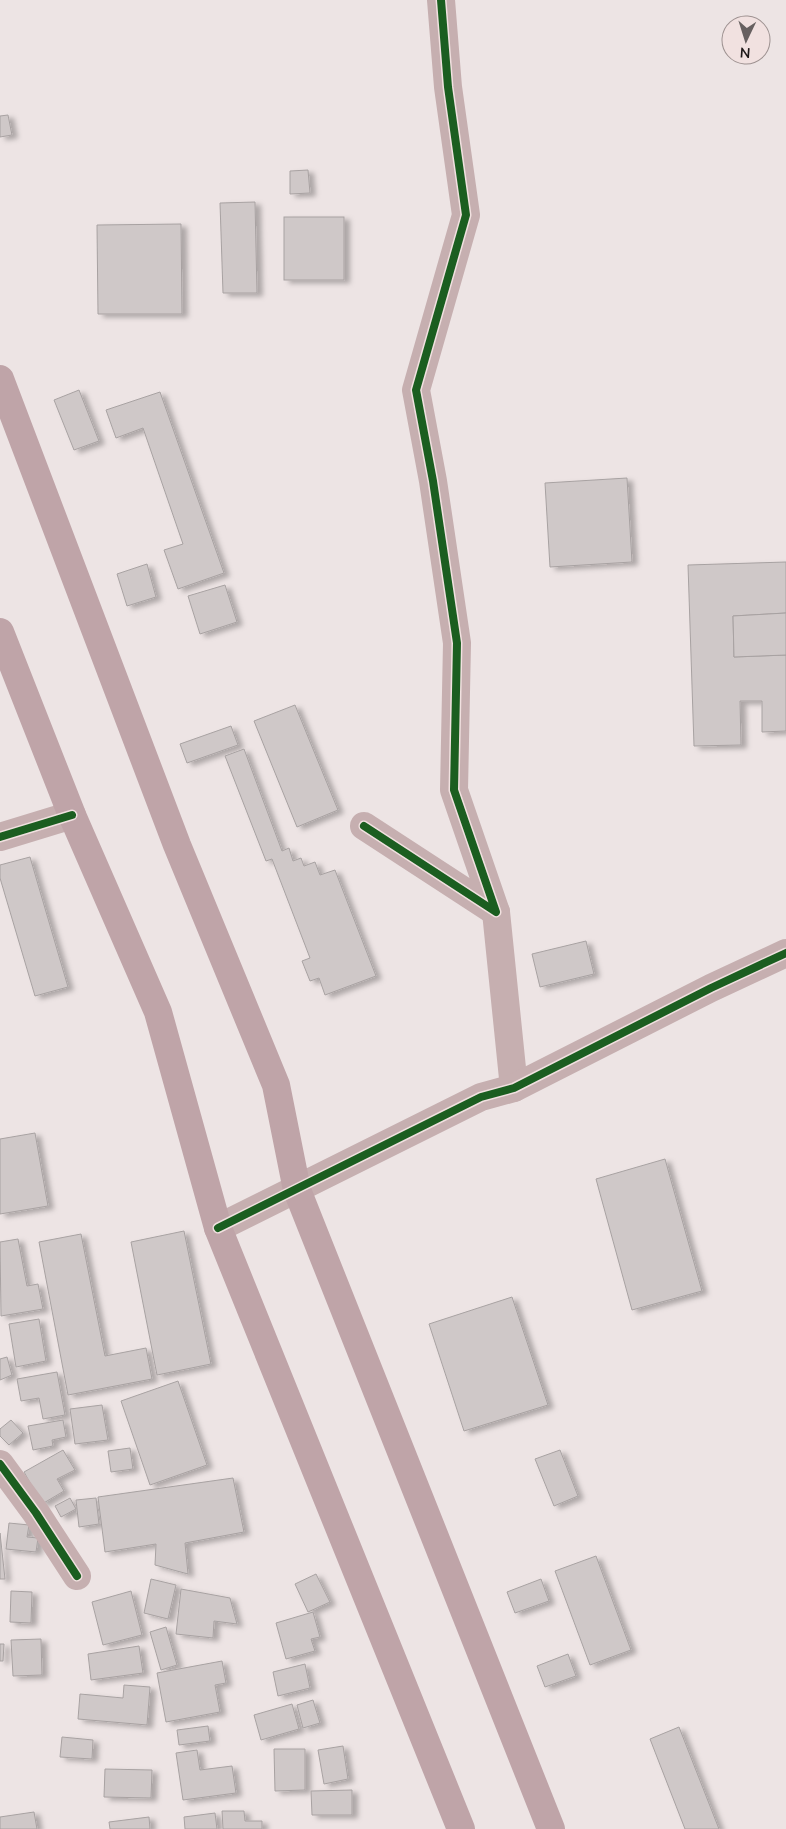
<svg xmlns="http://www.w3.org/2000/svg" width="786" height="1829" font-family="Mulish,sans-serif">
	<style>
		.building { fill: #cfc8c8; stroke: #a8a2a2; filter: url(#shadow) }
		.lines { fill: none; stroke-linecap: round; stroke-linejoin: round }
		.minor { stroke: #c6afb0; stroke-width: 28 }
		.highway { stroke: #bfa4a8; stroke-width: 28 }
		.cycleway-casing { stroke: #f1e1e0; stroke-width: 11 }
		.cycleway { stroke: #1b5e20; stroke-width: 8 }
	</style>
	<defs>
		<filter id="shadow"><feDropShadow dx="5.5" dy="3" stdDeviation="2.5" flood-color="#0004"/></filter>
	</defs>
	<rect width="100%" height="100%" fill="#ede4e4"/>
	<g class="building">
		<path d="M8,115L12,135L0,137V116Z"/>
		<path d="M308,170L310,193L290,194V171Z"/>
		<path d="M255,202L257,293H223L220,203Z"/>
		<rect x="284" y="217" width="60" height="63"/>
		<path d="M181,224L182,314H98L97,225Z"/>
		<path d="M79,390L99,441L74,450L54,400Z"/>
		<path d="M160,392L224,573L178,589L164,550L183,544L143,428L116,438L106,410Z"/>
		<path d="M627,478L632,562L550,567L545,483Z"/>
		<path d="M786,562V613L733,616L734,657L786,655V731L762,732V701H740L741,745L694,746L688,565Z"/>
		<path d="M147,564L156,597L127,606L117,574Z"/>
		<path d="M225,585L237,622L200,634L188,596Z"/>
		<path d="M786,613V655L734,657L733,616Z"/>
		<path d="M295,705L338,810L297,827L254,721Z"/>
		<path d="M231,726L238,745L187,763L180,744Z"/>
		<path d="M244,749L282,851L289,848L293,861L301,858L304,866L315,862L320,875L335,870L376,976L325,995L319,978L310,981L302,961L310,958L272,859L266,861L225,756Z"/>
		<path d="M30,857L68,987L35,996L0,878V865Z"/>
		<path d="M586,941L594,974L540,987L532,954Z"/>
		<path d="M35,1133L48,1206L0,1214V1139Z"/>
		<path d="M665,1159L702,1291L632,1310L596,1179Z"/>
		<path d="M184,1231L211,1364L157,1375L131,1242Z"/>
		<path d="M81,1234L105,1356L146,1348L152,1379L68,1395L39,1242Z"/>
		<path d="M18,1239L27,1286L38,1284L43,1309L1,1316L0,1242Z"/>
		<path d="M512,1297L548,1405L464,1431L429,1324Z"/>
		<path d="M39,1319L46,1361L16,1367L9,1324Z"/>
		<path d="M7,1357L12,1375L0,1380V1359Z"/>
		<path d="M57,1372L65,1415L43,1419L39,1398L21,1401L17,1379Z"/>
		<path d="M178,1381L207,1465L150,1485L121,1401Z"/>
		<path d="M102,1405L108,1440L75,1444L70,1409Z"/>
		<path d="M11,1420L23,1433L9,1445L0,1436V1429Z"/>
		<path d="M63,1420L66,1437L52,1440L53,1446L33,1450L28,1426Z"/>
		<path d="M130,1448L133,1469L111,1472L108,1451Z"/>
		<path d="M63,1450L75,1470L57,1479L64,1491L42,1504L24,1472Z"/>
		<path d="M560,1450L578,1496L554,1506L535,1459Z"/>
		<path d="M233,1478L244,1532L185,1543L188,1574L155,1565L156,1544L105,1552L98,1497Z"/>
		<path d="M70,1498L76,1509L61,1517L55,1506Z"/>
		<path d="M96,1498L99,1524L79,1527L76,1500Z"/>
		<path d="M9,1523L29,1525L27,1537L38,1538L36,1552L6,1549Z"/>
		<path d="M0,1533L5,1579H0Z"/>
		<path d="M596,1556L631,1650L590,1665L555,1571Z"/>
		<path d="M316,1574L330,1602L308,1612L295,1584Z"/>
		<path d="M151,1579L176,1585L168,1619L144,1613Z"/>
		<path d="M541,1579L549,1601L515,1613L507,1592Z"/>
		<path d="M181,1589L230,1598L237,1624L214,1621L213,1638L176,1634Z"/>
		<path d="M11,1591L32,1592L31,1623L10,1622Z"/>
		<path d="M131,1591L142,1635L103,1645L92,1602Z"/>
		<path d="M313,1612L320,1637L311,1639L315,1651L286,1659L276,1623Z"/>
		<path d="M166,1627L177,1665L161,1670L150,1632Z"/>
		<path d="M41,1639L42,1675L13,1676L11,1640Z"/>
		<path d="M0,1644H4L3,1661H0Z"/>
		<path d="M139,1646L143,1673L91,1680L88,1654Z"/>
		<path d="M568,1654L576,1676L545,1687L537,1666Z"/>
		<path d="M222,1661L226,1683L215,1685L220,1712L166,1722L157,1673Z"/>
		<path d="M305,1664L310,1688L278,1696L273,1672Z"/>
		<path d="M124,1685L150,1687L147,1725L78,1719L80,1694L123,1698Z"/>
		<path d="M313,1700L320,1723L303,1728L297,1705Z"/>
		<path d="M292,1704L299,1729L261,1740L254,1715Z"/>
		<path d="M208,1726L210,1741L179,1745L177,1730Z"/>
		<path d="M679,1727L719,1829H685L650,1739Z"/>
		<path d="M62,1737L93,1740L92,1759L60,1757Z"/>
		<path d="M343,1746L348,1779L324,1784L318,1750Z"/>
		<path d="M274,1749H305V1790L275,1791Z"/>
		<path d="M197,1750L200,1770L232,1766L236,1793L183,1800L176,1753Z"/>
		<path d="M105,1769L152,1770L151,1798L104,1797Z"/>
		<path d="M352,1790V1815H312L311,1791Z"/>
		<path d="M222,1811H244L245,1821H262V1829H223Z"/>
		<path d="M34,1812L37,1829H0V1817Z"/>
		<path d="M215,1813L217,1829H185L184,1817Z"/>
		<path d="M149,1817L150,1829H110L109,1822Z"/>
	</g>
	<g class="lines">
		<g class="minor">
			<path d="M364,826L496,912L454,790L457,643L433,481L416,390L466,215L448,87L441,0"/>
			<path d="M0,837L72,815"/>
			<path d="M496,912L514,1088"/>
			<path d="M218,1228L481,1097L514,1088L711,988L786,953"/>
			<path d="M0,1464L36,1513L77,1576"/>
		</g>
		<g class="highway">
			<path d="M0,379L177,845L276,1085L297,1190L551,1829"/>
			<path d="M0,632L72,815L158,1012L218,1228L461,1829"/>
		</g>
		<defs>
			<g id="cycleway">
				<path d="M364,826L496,912L454,790L457,643L433,481L416,390L466,215L448,87L441,0"/>
				<path d="M0,837L72,815"/>
				<path d="M218,1228L481,1097L514,1088L711,988L786,953"/>
				<path d="M0,1464L36,1513L77,1576"/>
			</g>
		</defs>
		<use href="#cycleway" class="cycleway-casing"/>
		<use href="#cycleway" class="cycleway"/>
	</g>
	<g transform="translate(746 40) rotate(184)"><circle r="24" fill="#f1e1e0" stroke="#9d9190"/>
	<path d="M0-4L9 19L0 12L-9 19Z" fill="#676060"/>
	<text y="-8" font-size="14" font-weight="bold" text-anchor="middle" fill="#1f1919">N</text>
	</g>
</svg>
